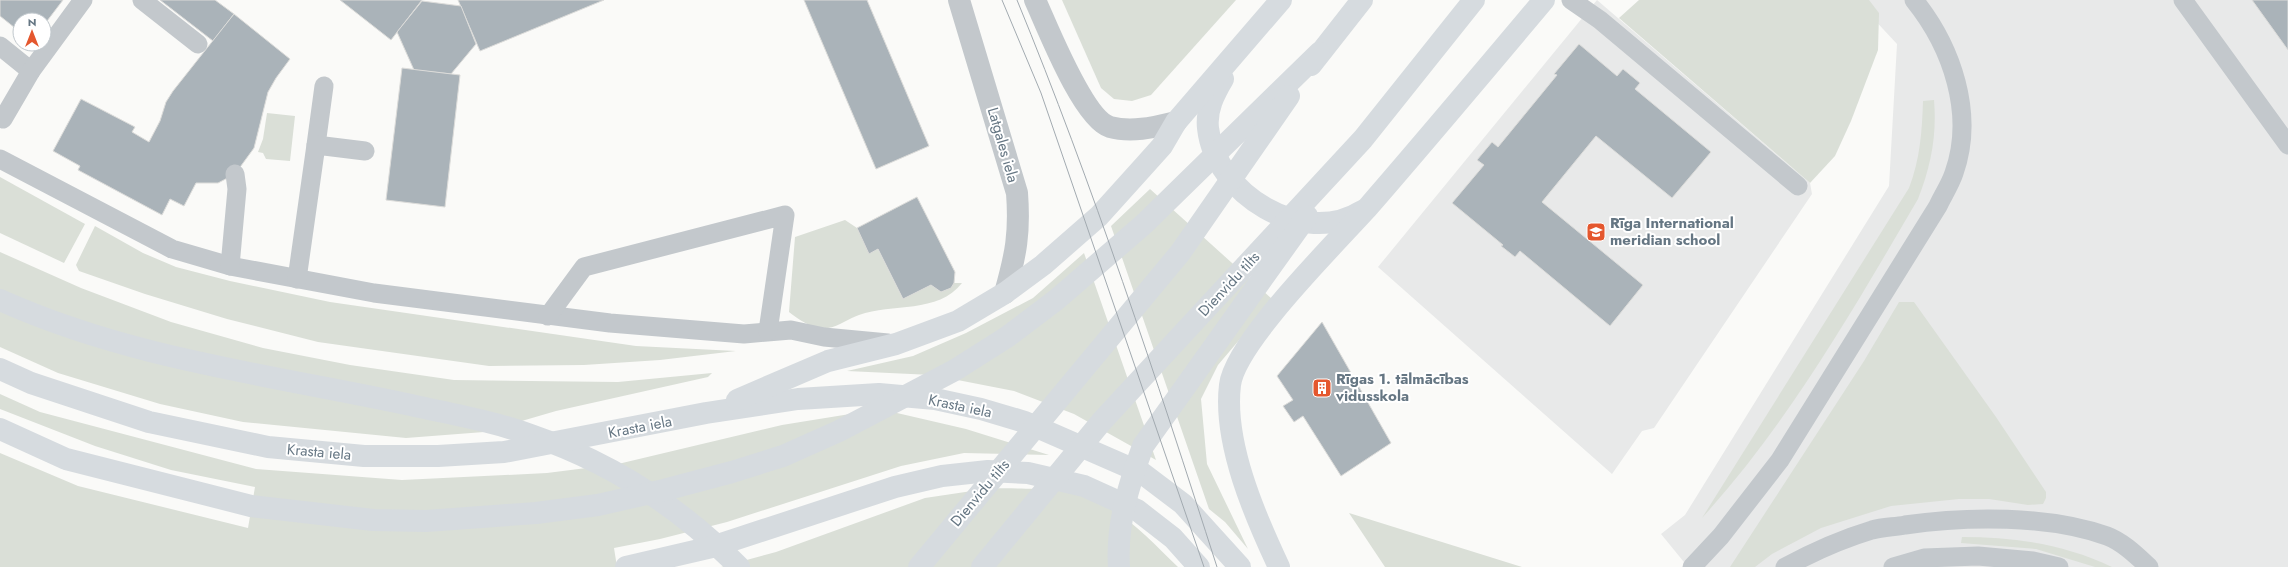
<svg xmlns="http://www.w3.org/2000/svg" width="2288" height="567" font-family="Jost,sans-serif">
	<style>
		.built { fill: #e8e9e9 }
		.green { fill: #dadfd7 }
		.building { fill: #aab3b9; stroke: #dcdcda }
		.lines { fill: none; stroke-linecap: round; stroke-linejoin: round }
		.service { stroke: #c3c8cc; stroke-width: 19 }
		.tertiary { stroke: #c3c8cc; stroke-width: 22 }
		.trunk { stroke: #d6dbdf; stroke-width: 22 }
		.tram { stroke: #a2aab0; stroke-width: 1 }
		.labels { text-anchor: middle; stroke-width: 4; stroke-linejoin: round; paint-order: stroke }
		.street-label { font-size: 15px; fill: #657683; stroke: #fff }
		.poi-label { font-size: 15px; font-weight: bold; fill: #657683; stroke: #fff; text-anchor: start }
	</style>
	<rect width="100%" height="100%" fill="#fafaf8"/>
	<g class="built">
		<path d="M1597,0L1810,183L1812,194L1654,428L1642,431L1612,474L1378,267Z"/>
		<path d="M1856,0H2288V567H1688L1661,534L1685,515L1889,186L1897,44Z"/>
	</g>
	<g class="green">
		<path d="M1062,0H1236L1151,95L1132,101L1114,99L1101,88Z"/>
		<path d="M1639,0H1869L1879,13L1878,50L1851,121L1835,156L1810,183L1619,18Z"/>
		<path d="M1934,100C1937,135 1931,166 1918,199C1853,310 1789,422 1702,518L1909,188C1920,159 1922,132 1923,101Z"/>
		<path d="M267,113L295,116L290,161L266,159L263,153L258,152L263,139Z"/>
		<path d="M0,177L85,224L64,263L0,233Z"/>
		<path d="M1150,189L1273,300L1218,365L1201,399L1207,464L1248,549L1225,522L1209,509L1111,226Z"/>
		<path d="M845,220L857,228L869,253L878,249L903,299L931,285L941,292L951,288L954,283H962C938,314 892,303 859,315C849,318 838,327 828,328C813,330 799,320 789,312L795,237Z"/>
		<path d="M95,226L143,253L176,267L230,281L330,302L636,346L736,351L660,360L584,365L489,366L318,342L227,319L145,294L79,271L76,265Z"/>
		<path d="M0,252L81,288L171,322L263,348L350,365L454,380L618,382L712,373L708,377L556,411L484,432L406,438L243,422L160,404L58,373L0,347Z"/>
		<path d="M1084,253L1156,460L1074,414L1014,391L932,375L847,371L913,356L966,333L1033,298Z"/>
		<path d="M1899,302H1914L1996,417L2046,492V498L2043,504L2028,505L1989,499H1959L1891,506L1821,528L1772,554L1755,567H1730L1864,361Z"/>
		<path d="M0,394L40,412L256,469L402,480L547,473L618,464L782,425L850,414L897,413L966,429L1049,455L964,453L901,466L727,522L660,539L614,548L617,567H0V453L78,486L248,528L255,487L171,470L95,446L0,409Z"/>
		<path d="M992,488C1019,489 1067,487 1090,497C1124,511 1152,542 1178,567H721L776,552L925,498Z"/>
		<path d="M1349,513L1522,567H1385Z"/>
		<path d="M1962,537C2014,537 2064,544 2112,567H2095L2036,549L1961,543Z"/>
	</g>
	<g class="building">
		<path d="M0,0H63L44,25V20H20V32L0,16Z"/>
		<path d="M160,0H215L234,14L213,41Z"/>
		<path d="M340,0H422L391,40Z"/>
		<path d="M458,0H604L480,51Z"/>
		<path d="M804,0H867L929,146L876,169Z"/>
		<path d="M2252,0H2288V50Z"/>
		<path d="M422,1L461,6L476,44L451,74L414,70L397,32Z"/>
		<path d="M234,14L290,59L276,78L268,92L254,148L235,174L218,183H196L184,206L170,199L162,215L78,170L80,166L53,151L81,99L135,127L132,132L149,142L160,121L166,102L173,91Z"/>
		<path d="M1579,44L1617,76L1623,69L1640,83L1635,89L1711,152L1672,198L1596,136L1542,202L1643,285L1610,326L1520,251L1515,257L1501,246L1503,245L1452,203L1484,165L1477,160L1492,142L1498,147L1557,75L1554,74Z"/>
		<path d="M402,68L460,75L445,207L386,200Z"/>
		<path d="M917,197L955,272L954,283L951,288L941,292L931,285L903,299L878,249L869,254L857,228Z"/>
		<path d="M1322,322L1391,443L1341,476L1303,416L1294,422L1283,406L1293,400L1277,376Z"/>
	</g>
	<g class="lines">
		<g class="service">
			<path d="M142,0L198,44"/>
			<path d="M1571,0L1600,20L1798,186"/>
			<path d="M2183,0L2288,145"/>
			<path d="M0,46L31,71"/>
			<path d="M0,118L3,119L31,71L83,0"/>
			<path d="M316,145L324,86"/>
			<path d="M0,159L172,249L230,266L374,293L610,323L744,334L791,330L824,337L888,343"/>
			<path d="M230,266L237,189L235,174"/>
			<path d="M297,279L316,145L365,151"/>
			<path d="M548,316L584,267L785,215L768,331"/>
			<path d="M1692,567L1721,536L1780,460L1938,206C1943,195 1950,185 1954,173C1975,114 1952,47 1914,0"/>
			<path d="M1785,567C1813,552 1842,539 1872,530C1883,527 1895,527 1905,525C1967,516 2048,515 2107,536C2123,542 2137,556 2149,567"/>
			<path d="M1893,567L1924,558L1978,556L2033,561L2059,567"/>
		</g>
		<g class="tertiary">
			<path d="M959,0L1017,193C1020,233 1016,254 1005,293"/>
			<path d="M1035,0C1047,26 1083,119 1110,127C1132,133 1155,127 1176,122"/>
		</g>
		<g class="trunk">
			<path d="M1311,65L1362,0"/>
			<path d="M1223,79C1214,94 1206,110 1208,128C1215,194 1303,248 1362,211"/>
			<path d="M0,300C131,359 272,375 411,405C451,414 492,421 531,435C610,462 681,508 739,567"/>
			<path d="M0,369L31,383L149,422L268,447L364,456H438L504,452L706,413L798,399L879,394L935,399L981,409L1025,422L1142,473L1183,504L1240,567"/>
			<path d="M737,400L828,361L896,344L958,321L1005,293L1043,265L1099,216L1145,165L1162,146L1176,122L1281,0"/>
			<path d="M0,429L66,459L251,506L373,520L426,521L536,513L598,505L664,490L732,472L783,456L839,431L955,370L1007,337L1056,300L1144,224L1319,53"/>
			<path d="M626,567L712,547L895,487L942,476L988,471L1028,473L1084,486L1137,510L1173,538L1199,567"/>
			<path d="M919,567L1180,253L1289,96"/>
			<path d="M982,567L1102,421L1363,139L1474,0"/>
			<path d="M1119,567C1116,525 1129,484 1143,446L1307,216"/>
			<path d="M1279,567C1255,516 1223,443 1230,385C1235,342 1337,242 1369,206C1428,138 1486,69 1544,0"/>
		</g>
		<g class="tram">
			<path d="M1002,0L1041,93L1204,567"/>
			<path d="M1017,0C1093,185 1156,377 1217,567"/>
		</g>
	</g>
	<defs>
		<symbol id="school-square" viewBox="-11 -11 22 22"><rect x="-9" y="-9" width="18" height="18" rx="4" fill="#e4572e" stroke="#fff"/><path d="M0-5L7-2L0 1L-7-2ZM-4 1L0 2.5L4 1V4Q0 6-4 4Z" fill="#fff"/></symbol>
		<symbol id="building-square" viewBox="-11 -11 22 22"><rect x="-9" y="-9" width="18" height="18" rx="4" fill="#e4572e" stroke="#fff"/><path d="M-4-6H4V6H1V3H-1V6H-4ZM-2.5-4.3h1.7v1.8h-1.7ZM.8-4.3h1.7v1.8H.8ZM-2.5-1h1.7V.8h-1.7ZM.8-1h1.7V.8H.8Z" fill="#fff"/></symbol>
	</defs>
	<g fill-rule="evenodd">
		<use href="#school-square" x="1585" y="221" width="22" height="22"/>
		<use href="#building-square" x="1311" y="377" width="22" height="22"/>
	</g>
	<g class="labels">
		<g class="street-label">
			<text transform="translate(1003 145) rotate(74)" y="5">Latgales iela</text>
			<text transform="translate(1229 284) rotate(-47)" y="5">Dienvidu tilts</text>
			<text transform="translate(960 406) rotate(12)" y="5">Krasta iela</text>
			<text transform="translate(640 427) rotate(-11)" y="5">Krasta iela</text>
			<text transform="translate(319 452) rotate(5)" y="5">Krasta iela</text>
			<text transform="translate(980 493) rotate(-50)" y="5">Dienvidu tilts</text>
		</g>
		<g class="poi-label">
			<text x="1610" y="228">Rīga International<tspan x="1610" dy="17">meridian school</tspan></text>
			<text x="1336" y="384">Rīgas 1. tālmācības<tspan x="1336" dy="17">vidusskola</tspan></text>
		</g>
	</g>
	<g transform="translate(32 32)"><circle r="19" fill="#ffffff" stroke="#c1c8cd"/>
	<path d="M0-3L7 15L0 10L-7 15Z" fill="#e4572e"/>
	<text y="-6" font-size="11" font-weight="bold" text-anchor="middle" fill="#657683">N</text>
	</g>
</svg>
